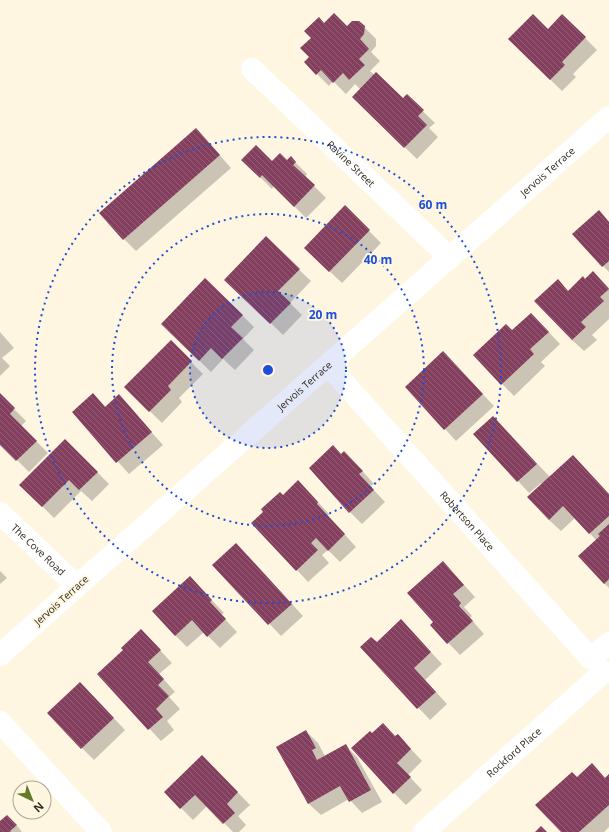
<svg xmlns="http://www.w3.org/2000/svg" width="609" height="832" font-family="'Open Sans',sans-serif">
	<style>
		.shadow { fill: #0003 }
		.building { fill: url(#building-back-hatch) }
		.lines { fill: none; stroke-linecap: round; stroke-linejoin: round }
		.minor { stroke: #fff; stroke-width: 22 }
		.tertiary { stroke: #fff; stroke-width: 22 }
		.ring { fill: none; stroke: #1d4ed8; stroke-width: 2; stroke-dasharray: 2 4 }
		.labels { text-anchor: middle; stroke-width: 4; stroke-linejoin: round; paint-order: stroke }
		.street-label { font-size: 10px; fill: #2d281b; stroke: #fef6e1 }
		.centre { fill: #1d4ed8; stroke: #fef6e1; stroke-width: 2 }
		.ring-label { font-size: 12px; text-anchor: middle; font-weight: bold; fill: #1d4ed8; stroke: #fef6e1; stroke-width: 4; stroke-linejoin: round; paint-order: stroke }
	</style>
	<defs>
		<pattern id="building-back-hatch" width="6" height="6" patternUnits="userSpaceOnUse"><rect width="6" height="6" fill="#843f5f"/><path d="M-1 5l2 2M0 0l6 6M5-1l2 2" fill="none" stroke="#935f76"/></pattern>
	</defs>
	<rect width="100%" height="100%" fill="#fef6e1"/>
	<g class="shadow">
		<path d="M562,15L597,50L573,74L576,77L562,91L509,39L548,31Z"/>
		<path d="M359,22L376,39V46L371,52L380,61L370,71L403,100L407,96L435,123L429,128L438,137L417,159L365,109L360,89L355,84L346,94L333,81L329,86L305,62L310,57L325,25L347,27Z"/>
		<path d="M208,142L231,168L136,251L124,239Z"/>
		<path d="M291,158L307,174L305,177L326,198L306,218L274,186L272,189L243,160L287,162Z"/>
		<path d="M345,207L381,243L342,283L305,248Z"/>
		<path d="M599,211L609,222V272L603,266Z"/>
		<path d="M266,238L311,281L290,303L302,315L283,335L226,279Z"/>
		<path d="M593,272L609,288V319L592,335L597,340L584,351L572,340L558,280L569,292Z"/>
		<path d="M242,315L254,327L243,339L254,350L235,370L223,359L211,372L174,336Z"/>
		<path d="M543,326L560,344L541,362L545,366L514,396L474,355L512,331Z"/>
		<path d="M0,332L14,348L2,358L10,366L0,376Z"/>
		<path d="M171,342L203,374L179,398L182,402L162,423L125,387Z"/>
		<path d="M454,364L494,406L456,441L445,429Z"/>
		<path d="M93,394L106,407L119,396L163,445L129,474L73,412Z"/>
		<path d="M0,395L26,421L21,426L48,453L29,472L0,443Z"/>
		<path d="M493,417L550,477L609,494V588L604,583L596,540L575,518L561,531L549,520L542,484L541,483L529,493L518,481Z"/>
		<path d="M65,440L109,484L92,501L81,491L54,518L21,485Z"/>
		<path d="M341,455L356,464L374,484L370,486L385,502L362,524L350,512Z"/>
		<path d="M310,493L329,514L328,516L356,547L340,562L328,550L322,555L329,563L308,582L297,570L283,496Z"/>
		<path d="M248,556L303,616L281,636L214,565Z"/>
		<path d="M443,562L475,597L464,607L472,616L470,618L484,634L460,655L431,625L435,622Z"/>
		<path d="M0,571L7,578L0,584Z"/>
		<path d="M190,577L224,613L221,615L237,632L220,648L204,632L187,647L175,635Z"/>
		<path d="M141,630L172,663L159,674L175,692L169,697L180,709L167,721L174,730L161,741L98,674L124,650Z"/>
		<path d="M413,633L442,664L425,680L447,704L430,720L361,647Z"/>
		<path d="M92,695L125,730L94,760L82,748Z"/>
		<path d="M306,731L318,743L325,756L345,745L357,757L382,802L362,813L349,799L321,815L309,804L278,748Z"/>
		<path d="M372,734L395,737L398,735L422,761L408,775L422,790L406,805L394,793Z"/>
		<path d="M592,765L605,778L609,775V827L604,832H562L577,779Z"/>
		<path d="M214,768L250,805L238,816L246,825L239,832H233L207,806L193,820L165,792Z"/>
		<path d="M7,816L19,828L22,832H0V822Z"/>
	</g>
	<g class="building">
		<path d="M334,13L347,26L352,21H359L365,26L364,34L360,39L369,49L359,59L365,65L349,80L343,73L333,83L321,70L316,75L304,62L309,57L300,48L311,38L304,31L319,17L324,23Z"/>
		<path d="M533,14L548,29L562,14L586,37L562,62L565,65L550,80L508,39Z"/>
		<path d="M376,72L403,98L407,94L424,110L418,116L427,125L404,148L352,97Z"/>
		<path d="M196,128L220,155L123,240L99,213Z"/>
		<path d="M256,145L272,161L280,153L287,160L291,156L296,162L293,165L315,185L294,207L262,175L260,178L241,160Z"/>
		<path d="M345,205L370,230L329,272L304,248Z"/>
		<path d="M599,210L609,222V261L602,267L572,234Z"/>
		<path d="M266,236L300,269L278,291L291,303L270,324L224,280Z"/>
		<path d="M593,271L609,289L600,297L604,301L581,322L586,327L572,340L534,301L558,279L568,291L583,276L585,279Z"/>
		<path d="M205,278L243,315L231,327L243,338L222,359L211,348L199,361L161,324Z"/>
		<path d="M531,313L549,332L530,349L534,354L501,385L473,355L506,324L512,330Z"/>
		<path d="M171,340L192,361L168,386L171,390L149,412L124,387Z"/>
		<path d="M443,351L483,394L444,430L405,387Z"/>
		<path d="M0,393L15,408L10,414L37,441L16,461L0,445Z"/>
		<path d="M93,393L105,407L119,394L152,432L116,463L72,412Z"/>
		<path d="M493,416L537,464L517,482L473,434Z"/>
		<path d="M65,439L98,472L79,490L69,480L42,507L19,485Z"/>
		<path d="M333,445L341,454L344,451L363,471L359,474L374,490L349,513L309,468Z"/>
		<path d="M573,455L609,494V516L589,534L563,506L549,520L527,497Z"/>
		<path d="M298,480L318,502L317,504L345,534L328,551L316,538L311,543L318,550L296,571L251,523L263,512L261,509L280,492L283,495Z"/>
		<path d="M609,524V579L604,584L578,556L600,536L598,534Z"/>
		<path d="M236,543L292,604L268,625L212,565Z"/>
		<path d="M443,561L464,585L453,594L461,603L459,606L473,621L447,644L430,625L433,622L407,593Z"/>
		<path d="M190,576L212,600L210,602L226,619L207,637L192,620L175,636L152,611Z"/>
		<path d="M401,619L431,652L414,668L436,692L417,709L360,647L371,637L377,642Z"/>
		<path d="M141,629L161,650L148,662L164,679L158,685L169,696L156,709L163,717L148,730L97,674L123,650L121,648Z"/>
		<path d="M80,682L114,718L81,749L47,713Z"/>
		<path d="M383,723L395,736L398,734L411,749L397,763L411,777L393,794L351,748L370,731L372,733Z"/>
		<path d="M306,730L316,748L312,750L317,760L346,744L371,790L349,802L340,786L308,804L276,747Z"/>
		<path d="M202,755L238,792L227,804L235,813L223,824L195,795L180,809L164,792Z"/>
		<path d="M592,763L605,778L609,774V805L579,832H561L535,805L572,772L577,777Z"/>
		<path d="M7,815L17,825L10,831L11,832H0V821Z"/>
		<path d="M541,826L547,832H535Z"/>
	</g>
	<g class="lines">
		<g class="minor">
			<path id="s1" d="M252,69L450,258"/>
			<path id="s2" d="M328,365L591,659L609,643"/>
			<path id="s3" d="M77,586L609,117"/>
			<path d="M0,722L101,832"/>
			<path id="s4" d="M424,832L604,672"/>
		</g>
		<path class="tertiary" id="s5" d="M0,513L77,586L0,655"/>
	</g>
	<circle cx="268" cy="370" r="78" fill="#1d4ed8" fill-opacity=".12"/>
	<g class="ring">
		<circle cx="268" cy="370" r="78"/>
		<circle cx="268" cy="370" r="156"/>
		<circle cx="268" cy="370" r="233"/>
	</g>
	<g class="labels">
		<g class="street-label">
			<text dy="4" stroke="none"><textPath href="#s1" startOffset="137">Ravine Street</textPath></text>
			<text dy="4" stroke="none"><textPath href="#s3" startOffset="627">Jervois Terrace</textPath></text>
			<text dy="4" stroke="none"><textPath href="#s3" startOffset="303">Jervois Terrace</textPath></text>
			<text dy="4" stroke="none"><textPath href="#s2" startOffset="209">Robertson Place</textPath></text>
			<text dy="4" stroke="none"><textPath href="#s5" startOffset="53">The Cove Road</textPath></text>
			<text transform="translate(61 600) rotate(-42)" y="4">Jervois Terrace</text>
			<text dy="4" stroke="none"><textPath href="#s4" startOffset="120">Rockford Place</textPath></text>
		</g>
	</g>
	<circle cx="268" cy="370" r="6" class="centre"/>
	<g class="ring-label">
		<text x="433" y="209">60 m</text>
		<text x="378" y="264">40 m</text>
		<text x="323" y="319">20 m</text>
	</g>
	<g transform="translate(32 800) rotate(137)"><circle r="19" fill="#fef6e1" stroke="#aaa492"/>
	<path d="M0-3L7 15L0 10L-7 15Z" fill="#637a2b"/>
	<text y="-6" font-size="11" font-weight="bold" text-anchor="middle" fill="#2d281b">N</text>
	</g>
</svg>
